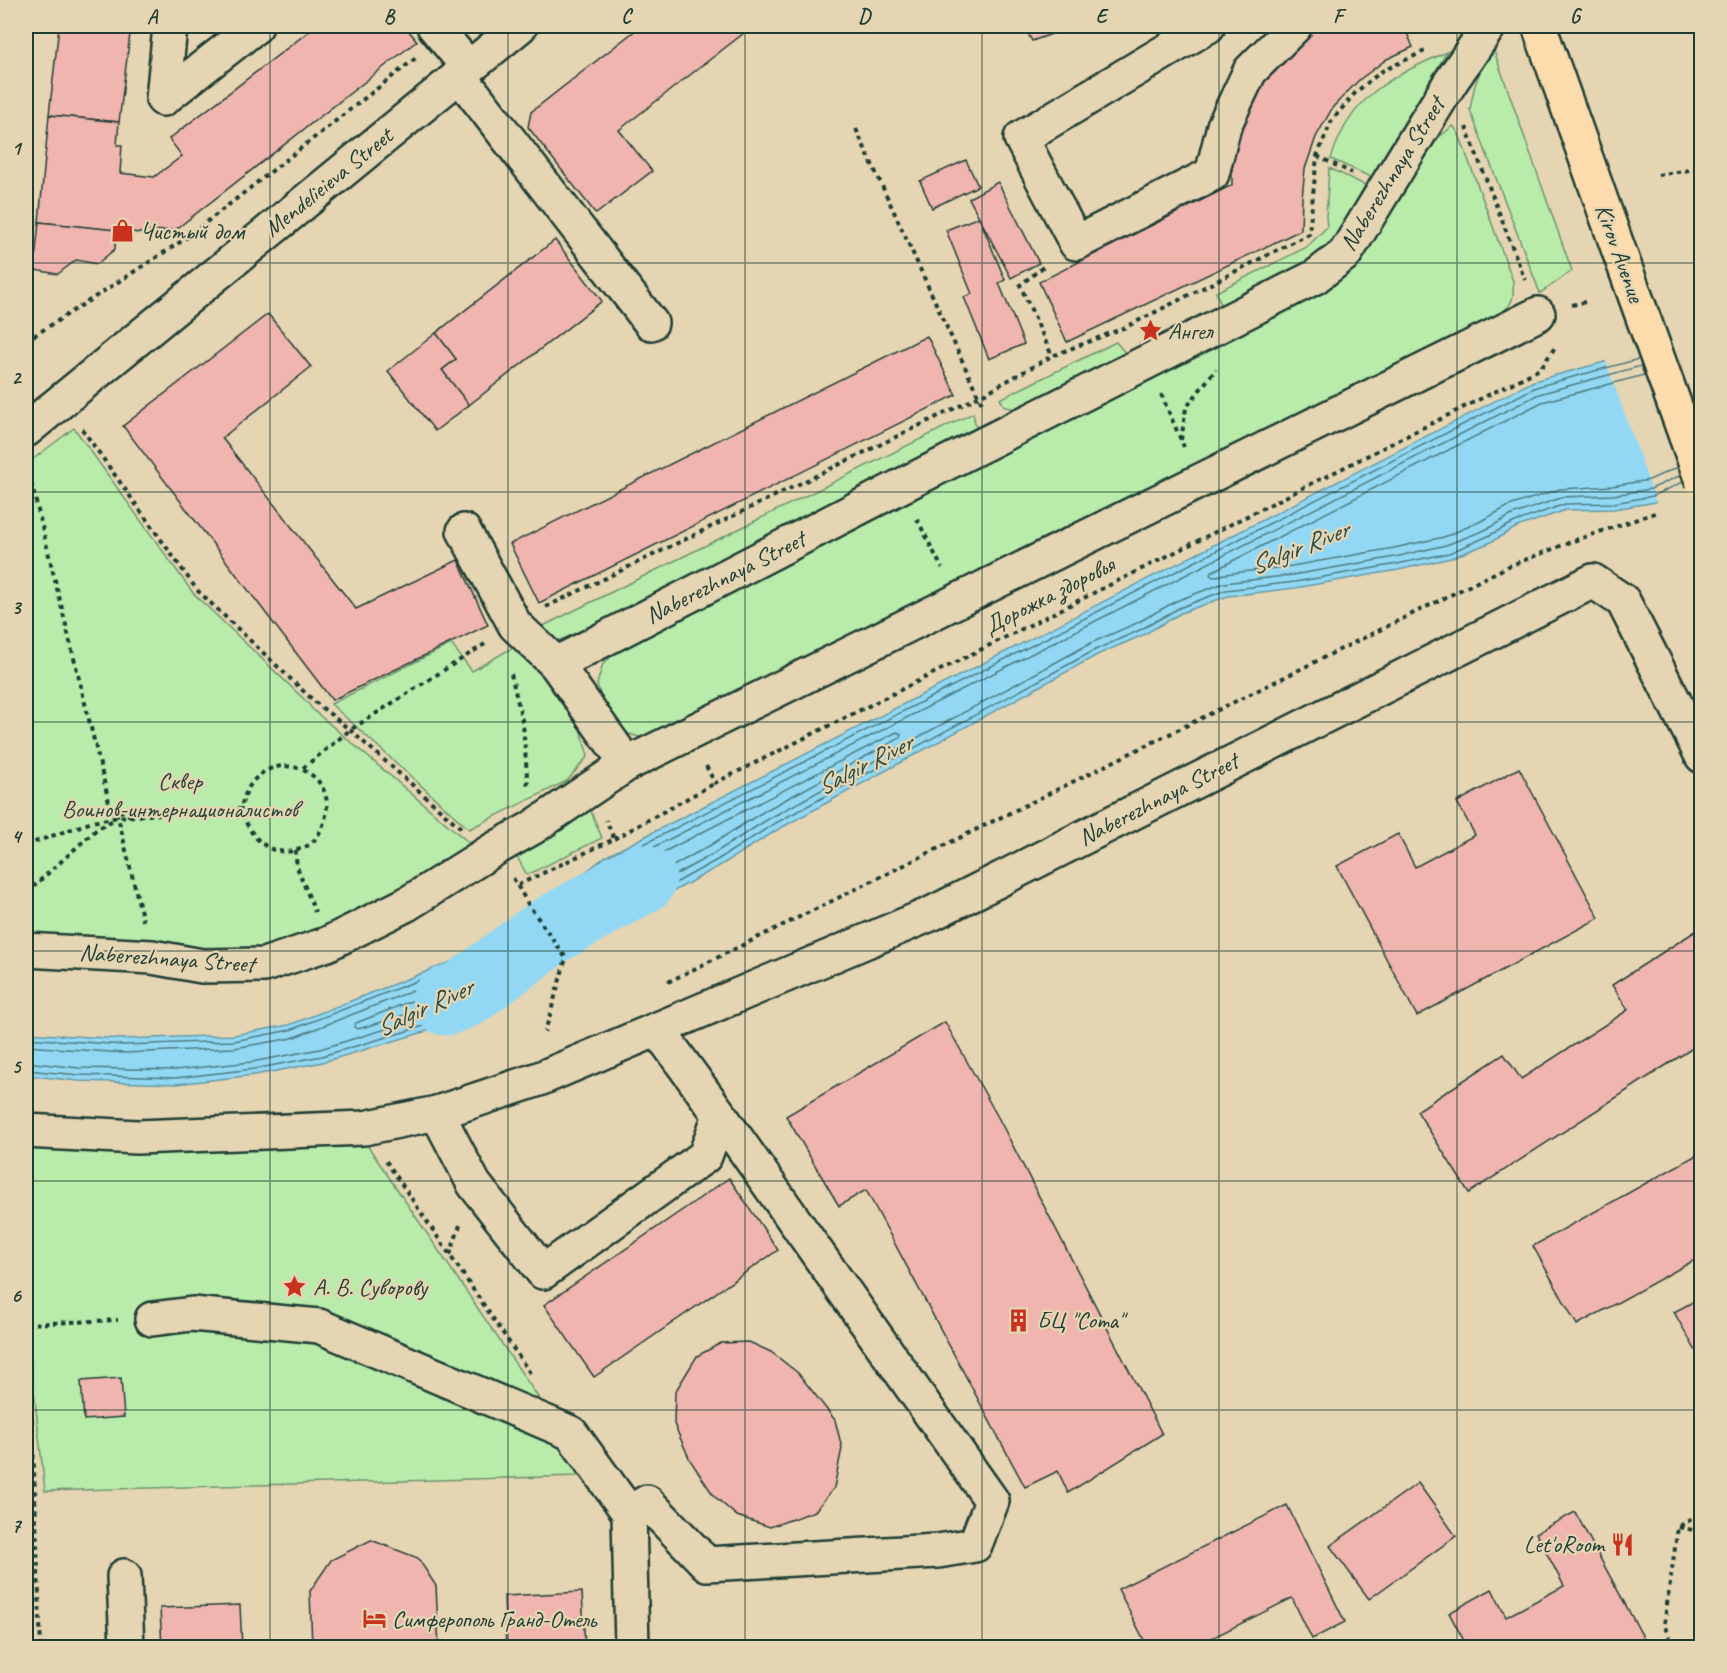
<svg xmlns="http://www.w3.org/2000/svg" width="1727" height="1673" font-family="Caveat,sans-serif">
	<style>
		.green { fill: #b9ebab; stroke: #6c9470; stroke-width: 1.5 }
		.water { fill: #92d8f4; stroke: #649aa7; stroke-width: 1.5 }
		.pier { fill: #e6d5b2 }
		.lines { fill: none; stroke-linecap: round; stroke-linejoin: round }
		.shore { stroke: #4d7b81; stroke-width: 1.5 }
		.river { stroke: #92d8f4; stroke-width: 69 }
		.building { fill: #f1b5b0; stroke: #1f3d34; stroke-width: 1.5 }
		.minor-casing { stroke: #1f3d34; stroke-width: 38 }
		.major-casing { stroke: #1f3d34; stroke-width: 38 }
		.path { stroke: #1f3d34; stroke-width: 4; stroke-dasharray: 4.5 4.5; stroke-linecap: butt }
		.minor { stroke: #e6d5b2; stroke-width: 33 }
		.major { stroke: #fcdcac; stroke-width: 33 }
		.major-bridge-casing { stroke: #1f3d34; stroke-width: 38; stroke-linecap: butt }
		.major-bridge { stroke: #fcdcac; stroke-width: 33 }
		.grid { fill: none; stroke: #1f3d34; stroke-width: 1.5; stroke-opacity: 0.55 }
		.labels { text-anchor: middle; stroke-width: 4.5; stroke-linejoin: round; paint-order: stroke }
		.street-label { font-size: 24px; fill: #1f3d34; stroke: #e6d5b2 }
		.poi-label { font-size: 24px; fill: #1f3d34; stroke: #e6d5b2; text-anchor: start }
		.park-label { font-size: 24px; fill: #27463a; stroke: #e6d5b2 }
		.water-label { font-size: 26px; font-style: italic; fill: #2a4c47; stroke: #e6d5b2 }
		.neatline { fill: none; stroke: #1f3d34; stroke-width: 2 }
		.grid-label { font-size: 20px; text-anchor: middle; font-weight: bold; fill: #1f3d34 }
	</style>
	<rect width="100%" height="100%" fill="#e6d5b2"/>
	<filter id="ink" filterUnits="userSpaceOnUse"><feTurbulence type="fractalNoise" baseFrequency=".0167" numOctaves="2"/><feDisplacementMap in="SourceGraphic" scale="12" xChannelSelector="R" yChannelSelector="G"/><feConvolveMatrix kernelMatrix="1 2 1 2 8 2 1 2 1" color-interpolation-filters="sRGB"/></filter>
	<g filter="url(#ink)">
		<g class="green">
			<path d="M1494,51L1572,271L1540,293L1470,110C1474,84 1477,73 1494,51Z"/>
			<path d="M1447,52L1371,177L1331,159C1351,95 1389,78 1447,52Z"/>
			<path d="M1453,126L1458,132L1513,281C1514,300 1513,305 1497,316L643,738L629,734L622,729L603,704L597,684L603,664L627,643L1320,293L1355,263L1438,138Z"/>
			<path d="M1329,168L1365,185L1336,239L1312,260L1221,305L1216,292L1307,247L1327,227L1326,217Z"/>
			<path d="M1116,342L1126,354L1017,409L1005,407L1000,399Z"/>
			<path d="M973,413L976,428L965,438L568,637L554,642L537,629Z"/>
			<path d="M74,428L193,593L308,703L312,709L475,848L400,893L296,942L223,952L26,938V470L32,464V460Z"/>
			<path d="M451,644L472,671L519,644L580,729L588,756L567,781L469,829L331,704Z"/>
			<path d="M587,802L602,838L527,875L509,842Z"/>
			<path d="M365,1142L540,1400L578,1476L45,1491L26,1318V1149L189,1151Z"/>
		</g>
		<g class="water">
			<path d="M1701,336V481L1656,502L1614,509L1566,510L1517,527L1489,543L1451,558L1398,570L1295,588L1228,596L1181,613L1143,635L1099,654L777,830L721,865L609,927L567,938L543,905L605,857L1534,381Z"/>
			<path d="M511,931L537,967L493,1002L424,1032L323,1062L255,1075L176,1084L78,1081L26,1075V1033L123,1039L234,1035L289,1025L461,958Z"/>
		</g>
		<path class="pier" d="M1702,333V484L1657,505L1605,359Z"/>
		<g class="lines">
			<g class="shore">
				<path d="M1639,359L1536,387L609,862L554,905L553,908L569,931L607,921L717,860L774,824L1097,649L1140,630L1179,608L1226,590L1295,582L1397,564L1449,553L1486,537L1515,522L1565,504L1614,503L1653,496L1683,482"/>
				<path d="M1641,366L1539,394L613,868L564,906L563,910L573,922L605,914L713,854L770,818L1093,642L1137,623L1176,601L1224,583L1293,575L1395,557L1446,545L1483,531L1512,515L1563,497L1613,495L1651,489L1681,475"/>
				<path d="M1644,375L1542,402L1211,572L1210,575L1213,577L1225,574L1292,566L1394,548L1444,537L1479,522L1509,506L1560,489L1612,486L1649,480L1678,467"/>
				<path d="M897,732L901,734L900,738L766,810L709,846L601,906L582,911L578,910L579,906L617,876Z"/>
				<path d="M490,968L493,969V972C463,998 397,1018 358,1029L354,1027L356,1023L469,978Z"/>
				<path d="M26,1038L124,1045L234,1041L290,1030L463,963L507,940L510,941L527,965L489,997L421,1027L322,1056L254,1069L175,1078L79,1075L26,1070"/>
				<path d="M26,1046L124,1053L235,1048L292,1038L466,970L505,949L508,950L517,963L485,990L419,1019L320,1049L252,1062L175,1070L79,1068L26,1062"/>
			</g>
			<path class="river" d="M446,1001L466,993L548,932L642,879"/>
		</g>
		<g class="building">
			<path d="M59,26H131L119,122L49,115Z"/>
			<path d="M316,26H405L417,41L175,230L150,231L149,234L39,222L49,115L119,122L117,145H122L120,173L154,177L182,156L169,139Z"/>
			<path d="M641,26H753L619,130L652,171L596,214L528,127L531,112Z"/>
			<path d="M1024,26H1074L1032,41Z"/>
			<path d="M1308,26H1404L1413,47L1387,59L1359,80L1333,107L1316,137L1305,169L1302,198L1301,230L1067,342L1039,282L1232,185V169L1236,143L1250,101L1267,75Z"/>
			<path d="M966,160L978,186L932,208L920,181Z"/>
			<path d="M998,182L1039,263L1011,278L969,198Z"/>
			<path d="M979,217L1005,280L999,283L1024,344L989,359L964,297L972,294L946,230Z"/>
			<path d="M39,222L116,230L115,249L97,264L76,260L58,274L34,270Z"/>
			<path d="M555,240L602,301L469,405L442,370L456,359L436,333Z"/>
			<path d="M268,314L311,367L222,438L356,609L458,560L488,625L332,700L123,426Z"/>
			<path d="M436,333L456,359L442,370L469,405L435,431L388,371Z"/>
			<path d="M927,336L956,395L539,603L510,544Z"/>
			<path d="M1519,768L1599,918L1417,1016L1337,866L1398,834L1415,867L1475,835L1457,802Z"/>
			<path d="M1702,927V1042L1469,1193L1417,1111L1504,1054L1521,1079L1628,1010L1612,985Z"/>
			<path d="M945,1022L999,1119L1162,1434L1068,1493L1058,1471L1025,1487L866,1190L839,1206L786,1116Z"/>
			<path d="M1702,1152V1256L1577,1325L1533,1246Z"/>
			<path d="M729,1178L778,1250L594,1377L544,1305Z"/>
			<path d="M1702,1297V1362L1674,1312Z"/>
			<path d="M749,1342L771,1352L798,1373L835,1420L842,1448L834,1488L815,1511L770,1527L737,1516L714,1496L690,1460L674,1424L675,1392L697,1356L721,1343Z"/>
			<path d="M121,1378L124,1417L84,1420L81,1381Z"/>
			<path d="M1418,1483L1456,1536L1369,1599L1330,1546Z"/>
			<path d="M1287,1505L1345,1622L1312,1639L1292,1598L1192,1648H1148L1118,1589Z"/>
			<path d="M1575,1512L1649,1648H1468L1449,1613L1492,1589L1506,1617L1564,1586L1536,1533Z"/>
			<path d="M371,1540L418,1558L436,1586L439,1648H312L310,1591L331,1560Z"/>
			<path d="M582,1592L585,1648H506L504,1596Z"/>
			<path d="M240,1605L242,1648H162L160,1608Z"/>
		</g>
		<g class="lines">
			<defs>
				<g id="minor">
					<path d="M170,26L163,99L256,26"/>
					<path d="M434,26L469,68"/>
					<path d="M1208,26L1021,138L1076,243L1212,174L1224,126L1250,71L1295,26"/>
					<path d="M459,75L651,323"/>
					<path d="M26,430L520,26"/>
					<path d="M464,531L515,625L556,664"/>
					<path d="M627,764L1538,314"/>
					<path d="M26,950L152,957L202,966L264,965L327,944L407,904L493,850L532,828L627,764L556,664L901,486L1315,277L1345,254L1450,83L1489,26"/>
					<path d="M437,1113L474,1184L543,1272L705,1156L720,1115L658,1030"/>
					<path d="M26,1131L137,1137L364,1128L437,1113L539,1079L933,913L1593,581L1623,601L1702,756"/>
					<path d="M152,1319L192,1314L319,1326L571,1433L629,1513L632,1648"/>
					<path d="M629,1513L647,1502L707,1564L938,1551L975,1545L992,1501L720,1115"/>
					<path d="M124,1576L127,1648"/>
				</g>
				<path id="major" d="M1539,26L1619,251"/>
			</defs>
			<use href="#minor" class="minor-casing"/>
			<use href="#major" class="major-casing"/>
			<g class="path">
				<path d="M26,54L28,26"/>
				<path d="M1698,66L1702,80"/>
				<path d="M1466,127L1525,280"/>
				<path d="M856,129L982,404"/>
				<path d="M1317,156L1352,173"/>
				<path d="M1658,175L1702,168"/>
				<path d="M1043,267L1020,285L1052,356"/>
				<path d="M1572,305L1585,302"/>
				<path d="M26,341L185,239L416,58"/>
				<path d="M1161,394L1184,447"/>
				<path d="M82,429L197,590L315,702L350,730L461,828"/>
				<path d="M1181,440L1186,408L1216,369"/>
				<path d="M27,465L110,806L118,817L143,921"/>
				<path d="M917,519L942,568"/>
				<path d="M546,607L978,397L1052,356L1126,327L1309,234L1317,156L1332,120L1356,92L1382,71L1425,51"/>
				<path d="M511,674L523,724L528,788"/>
				<path d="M706,766L715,783L1540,369L1556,346"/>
				<path d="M303,768L350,730L485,644"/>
				<path d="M111,807L131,816"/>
				<path d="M614,839L715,783"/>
				<path d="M26,845L92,822L118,817L241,809C248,833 265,856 293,851C299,849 305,848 310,844C316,840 320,832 323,825C347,765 254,737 241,809"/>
				<path d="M295,850L297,867L315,912"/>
				<path d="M513,878L528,904L566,958L545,1032"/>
				<path d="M518,885L614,839L606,820"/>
				<path d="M26,893L96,830L115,819"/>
				<path d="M668,982L1509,566L1576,540L1658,512"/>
				<path d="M386,1161L532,1376"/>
				<path d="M450,1255L460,1225"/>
				<path d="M26,1324L118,1320"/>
				<path d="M26,1392L32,1418L41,1648"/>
				<path d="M1679,1527L1702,1532"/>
				<path d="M1674,1648L1664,1625L1678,1527L1702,1513"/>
			</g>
			<use href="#minor" class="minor"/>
			<use href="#major" class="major"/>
			<defs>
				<path id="major-bridge" d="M1619,251L1702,481"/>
			</defs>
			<use href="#major-bridge" class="major-bridge-casing"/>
			<use href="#major-bridge" class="major-bridge"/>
		</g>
	</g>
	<path class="grid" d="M270,26V1648M508,26V1648M745,26V1648M982,26V1648M1219,26V1648M1457,26V1648M26,263H1702M26,492H1702M26,722H1702M26,951H1702M26,1181H1702M26,1410H1702"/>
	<defs>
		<symbol id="shop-bare" viewBox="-9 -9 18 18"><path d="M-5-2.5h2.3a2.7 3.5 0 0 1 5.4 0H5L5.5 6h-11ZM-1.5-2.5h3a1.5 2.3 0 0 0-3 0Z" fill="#c8321e" stroke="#e6d5b2" stroke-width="2.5" paint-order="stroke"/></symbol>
		<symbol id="sight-bare" viewBox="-9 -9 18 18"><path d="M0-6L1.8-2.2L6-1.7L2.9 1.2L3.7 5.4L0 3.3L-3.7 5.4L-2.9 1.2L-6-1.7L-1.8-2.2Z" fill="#c8321e" stroke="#e6d5b2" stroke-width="2.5" paint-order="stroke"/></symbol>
		<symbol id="building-bare" viewBox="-9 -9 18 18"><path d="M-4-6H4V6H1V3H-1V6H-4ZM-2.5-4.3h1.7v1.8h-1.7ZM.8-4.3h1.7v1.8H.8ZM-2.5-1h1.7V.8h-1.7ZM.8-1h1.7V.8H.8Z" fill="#c8321e" stroke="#e6d5b2" stroke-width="2.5" paint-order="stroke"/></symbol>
		<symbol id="restaurant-bare" viewBox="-9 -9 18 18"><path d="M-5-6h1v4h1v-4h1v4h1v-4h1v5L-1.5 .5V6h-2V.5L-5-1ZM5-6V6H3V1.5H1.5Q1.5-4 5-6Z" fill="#c8321e" stroke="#e6d5b2" stroke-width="2.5" paint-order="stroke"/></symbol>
		<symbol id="hotel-bare" viewBox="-9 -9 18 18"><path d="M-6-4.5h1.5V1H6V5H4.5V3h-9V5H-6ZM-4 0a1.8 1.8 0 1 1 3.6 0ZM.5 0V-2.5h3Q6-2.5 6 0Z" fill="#c8321e" stroke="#e6d5b2" stroke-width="2.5" paint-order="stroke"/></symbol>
	</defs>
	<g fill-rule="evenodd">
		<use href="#shop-bare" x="106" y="214" width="33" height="33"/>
		<use href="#sight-bare" x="1134" y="314" width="33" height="33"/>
		<use href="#sight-bare" x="278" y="1270" width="33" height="33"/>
		<use href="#building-bare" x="1002" y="1304" width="33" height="33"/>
		<use href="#restaurant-bare" x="1606" y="1528" width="33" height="33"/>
		<use href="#hotel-bare" x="358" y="1602" width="33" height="33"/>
	</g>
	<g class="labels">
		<g class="street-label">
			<text transform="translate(1392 174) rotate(-58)" y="8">Naberezhnaya Street</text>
			<text transform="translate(328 182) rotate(-39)" y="8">Mendelieieva Street</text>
			<text transform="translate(1620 253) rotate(70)" y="8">Kirov Avenue</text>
			<text transform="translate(725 577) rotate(-27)" y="8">Naberezhnaya Street</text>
			<text transform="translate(1049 595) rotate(-27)" y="8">Дорожка здоровья</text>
			<text transform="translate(1158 799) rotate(-27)" y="8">Naberezhnaya Street</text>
			<text transform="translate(167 958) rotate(4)" y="8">Naberezhnaya Street</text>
		</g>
		<g class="poi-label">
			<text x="140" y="239">Чистый дом</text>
			<text x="1168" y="339">Ангел</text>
			<text x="313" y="1295">А. В. Суворову</text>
			<text x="1037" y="1328">БЦ "Сота"</text>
			<text x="1604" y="1552" text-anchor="end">Let'oRoom</text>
			<text x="392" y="1627">Симферополь Гранд-Отель</text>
		</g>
		<g class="park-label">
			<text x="180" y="789">Сквер<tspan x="180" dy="28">Воинов-интернационалистов</tspan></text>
		</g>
		<g class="water-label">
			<text transform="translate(1299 547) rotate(-22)" y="9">Salgir River</text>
			<text transform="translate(864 764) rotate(-27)" y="9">Salgir River</text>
			<text transform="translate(424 1007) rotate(-25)" y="9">Salgir River</text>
		</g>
	</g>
	<rect width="1727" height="1673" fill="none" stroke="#e6d5b2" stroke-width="66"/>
	<rect x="33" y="33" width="1661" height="1607" class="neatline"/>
	<g class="grid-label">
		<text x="152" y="23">A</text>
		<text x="389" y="23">B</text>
		<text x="626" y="23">C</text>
		<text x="864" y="23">D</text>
		<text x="1101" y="23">E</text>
		<text x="1338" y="23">F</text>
		<text x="1575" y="23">G</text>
		<text x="16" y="155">1</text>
		<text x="16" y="384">2</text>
		<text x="16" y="614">3</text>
		<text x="16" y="843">4</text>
		<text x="16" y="1073">5</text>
		<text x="16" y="1302">6</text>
		<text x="16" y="1532">7</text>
	</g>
</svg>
